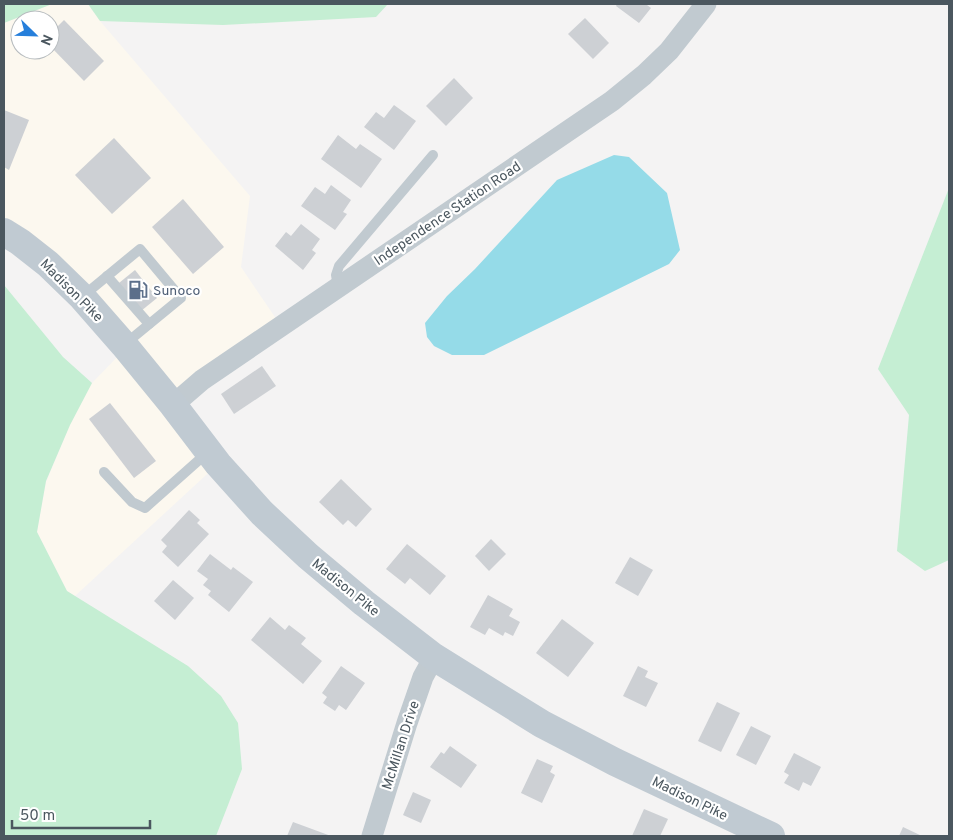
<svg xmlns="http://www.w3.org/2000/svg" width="953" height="840" font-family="Overpass,sans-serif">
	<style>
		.commercial { fill: #fcf8ef; fill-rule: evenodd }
		.green { fill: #c5eed3 }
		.water { fill: #95dbe8 }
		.building { fill: #cdd0d4 }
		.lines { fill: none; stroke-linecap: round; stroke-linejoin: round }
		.service { stroke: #c1cad0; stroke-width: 10 }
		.minor { stroke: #c1cad0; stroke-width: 21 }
		.secondary { stroke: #c0cad2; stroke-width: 28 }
		.labels { text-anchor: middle; stroke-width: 4.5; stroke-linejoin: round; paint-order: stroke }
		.street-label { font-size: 14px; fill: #4b575f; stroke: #fff }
		.service-label { font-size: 14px; fill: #4e5e75; stroke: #fff; text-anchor: start }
	</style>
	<rect width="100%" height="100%" fill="#f4f3f3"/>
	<path class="commercial" d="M52,4H88L100,21L250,196L241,267L281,326L174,405L218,464L75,596L67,591L37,532L46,482L70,425L92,383L126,348L4,232V23ZM20,20H50V50H20Z"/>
	<g class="green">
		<path d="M4,4H52L4,23Z"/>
		<path d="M88,4H388L376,17L223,25L100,21Z"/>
		<path d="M949,188V560L925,571L897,551L909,415L878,369Z"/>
		<path d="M4,285L63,357L92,383L70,425L46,481L37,532L67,591L188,666L221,696L238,723L242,769L216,836H4Z"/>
	</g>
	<path class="water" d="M614,155L629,157L667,193L680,250L669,264L484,355H452L434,346L427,337L425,323L447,296L475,269L557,180Z"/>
	<g class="building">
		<path d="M617,4H648L647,5L651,8L639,23L616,6Z"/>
		<path d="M585,18L609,43L593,59L568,34Z"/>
		<path d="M64,20L104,61L84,81L50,46V34Z"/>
		<path d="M454,78L473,98L446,126L426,106Z"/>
		<path d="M394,105L416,121L394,150L364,127L376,112L384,118Z"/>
		<path d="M4,110L29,120L9,170L4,167Z"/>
		<path d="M338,135L356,149L360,144L382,159L361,188L321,159Z"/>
		<path d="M114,138L151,178L112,214L75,175Z"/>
		<path d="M331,185L351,200L343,212L347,214L335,230L301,206L315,187L325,194Z"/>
		<path d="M183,199L224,247L193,274L152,227Z"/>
		<path d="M301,224L320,239L312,250L316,253L303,270L275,246L286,232L291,236Z"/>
		<path d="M135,270L157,298L141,311L119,283Z"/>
		<path d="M262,366L276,386L234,414L221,394Z"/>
		<path d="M110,403L156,461L134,478L89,419Z"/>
		<path d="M341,479L372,509L356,527L348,520L343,525L319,502Z"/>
		<path d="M189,510L200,520L197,523L209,534L178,567L162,552L167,546L161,540Z"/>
		<path d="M491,539L506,554L489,571L475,556Z"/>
		<path d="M407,544L446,576L430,595L410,578L405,584L386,569Z"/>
		<path d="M210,554L231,570L233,567L253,582L229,612L208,595L211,591L203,585L208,579L197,571Z"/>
		<path d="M630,557L653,570L638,596L615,583Z"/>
		<path d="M173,580L194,598L175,620L154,601Z"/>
		<path d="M488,595L513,609L509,616L520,622L513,636L505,632L503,636L489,628L485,635L470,627Z"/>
		<path d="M270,617L285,630L289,625L306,638L301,644L322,661L303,684L251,640Z"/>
		<path d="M562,619L594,643L568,677L536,653Z"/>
		<path d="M341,666L365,683L346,710L339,705L335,711L323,703L327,697L322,693Z"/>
		<path d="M638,666L648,671L645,677L658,683L646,707L623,696Z"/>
		<path d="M717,702L740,713L721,752L698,741Z"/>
		<path d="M751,726L771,736L756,765L736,755Z"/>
		<path d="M450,746L477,765L461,788L430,767L441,752L444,754Z"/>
		<path d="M794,753L821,767L811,786L803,782L799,791L784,783L789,775L784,772Z"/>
		<path d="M537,759L553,766L550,772L555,775L542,803L521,793Z"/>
		<path d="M413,792L431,800L421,823L403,815Z"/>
		<path d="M644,809L668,819L660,836H632Z"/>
		<path d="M293,822L331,836H287Z"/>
		<path d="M903,827L922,836H899Z"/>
	</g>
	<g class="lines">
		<g class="service">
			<path d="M107,276L149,324"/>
			<path d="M338,287L336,275L339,266L433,155"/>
			<path d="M83,296L140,249L181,298L125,344"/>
			<path d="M104,472L132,502L145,508L208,452"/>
		</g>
		<g class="minor">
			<path d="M173,405L202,380L612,101L644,75L669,51L706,4"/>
			<path d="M372,836L407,723L423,677L434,657"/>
		</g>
		<path class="secondary" d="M4,232L20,242L48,264L82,297L124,345L173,405L218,464L262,513L308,556L364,603L434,657L542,724L615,762L771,836"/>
	</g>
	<defs>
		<symbol id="fuel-bare" viewBox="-9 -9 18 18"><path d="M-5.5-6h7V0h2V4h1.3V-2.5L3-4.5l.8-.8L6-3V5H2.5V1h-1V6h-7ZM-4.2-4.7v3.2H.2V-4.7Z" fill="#5c6f8a" stroke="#fff" stroke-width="2.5" paint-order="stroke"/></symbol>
	</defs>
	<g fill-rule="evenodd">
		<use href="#fuel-bare" x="124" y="276" width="28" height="28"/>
	</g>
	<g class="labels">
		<g class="street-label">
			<text transform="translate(447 213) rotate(-34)" y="5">Independence Station Road</text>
			<text transform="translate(72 290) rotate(45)" y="5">Madison Pike</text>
			<text transform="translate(346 587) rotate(39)" y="5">Madison Pike</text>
			<text transform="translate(400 745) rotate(-72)" y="5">McMillan Drive</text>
			<text transform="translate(690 798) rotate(26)" y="5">Madison Pike</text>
		</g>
		<g class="service-label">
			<text x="153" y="295">Sunoco</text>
		</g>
	</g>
	<rect width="953" height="840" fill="none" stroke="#4b575f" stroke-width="10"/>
	<g transform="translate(35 35) rotate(113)"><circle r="24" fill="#ffffff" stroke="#b7bcbf"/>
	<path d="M0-4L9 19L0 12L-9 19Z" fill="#267fdb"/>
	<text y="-8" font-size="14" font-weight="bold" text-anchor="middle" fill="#4b575f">N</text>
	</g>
	<path d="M12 820v8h138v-8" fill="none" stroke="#4b575f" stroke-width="2.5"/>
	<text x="20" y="820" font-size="15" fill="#4b575f" stroke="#ffffff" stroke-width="4" paint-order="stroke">50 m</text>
</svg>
